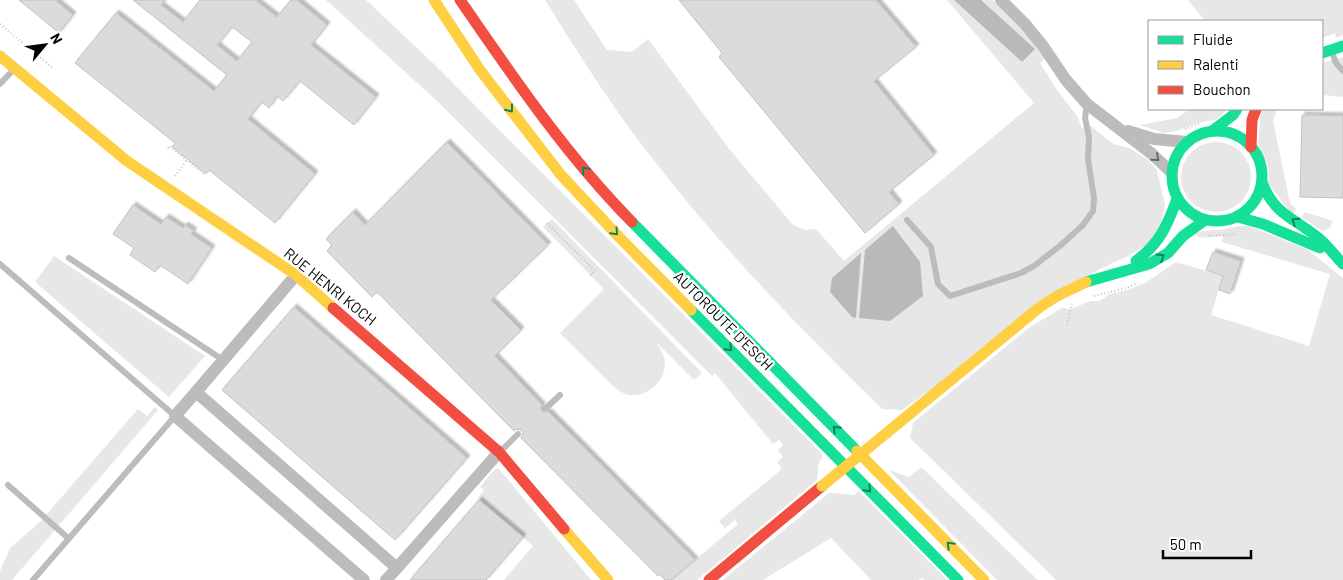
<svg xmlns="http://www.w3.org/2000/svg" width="1343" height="580" font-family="Barlow,sans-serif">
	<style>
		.green { fill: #e7e7e7 }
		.water { fill: #b9b9b9 }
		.building { fill: #dbdbdb; stroke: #c2c2c2; fill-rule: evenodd; filter: url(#shadow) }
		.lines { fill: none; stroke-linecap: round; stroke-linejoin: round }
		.path { stroke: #c2c2c2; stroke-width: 2; stroke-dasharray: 1 2.5; stroke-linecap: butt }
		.lane { stroke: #bcbcbc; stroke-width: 6 }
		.street { stroke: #bcbcbc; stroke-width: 12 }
		.fast { stroke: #16e098; stroke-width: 11 }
		.slow { stroke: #ffcf43; stroke-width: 11 }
		.jam { stroke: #f24e42; stroke-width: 11 }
		.slow-bridge { stroke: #ffcf43; stroke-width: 11 }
		.oneway { stroke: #0d865b }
		.oneway2 { stroke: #676767 }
		.labels { text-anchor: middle; stroke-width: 4.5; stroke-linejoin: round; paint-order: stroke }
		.street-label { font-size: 15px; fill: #000; stroke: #fff }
	</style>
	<defs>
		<filter id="shadow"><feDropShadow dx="3" dy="-3" stdDeviation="1" flood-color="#0004"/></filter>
	</defs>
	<rect width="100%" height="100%" fill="#fff"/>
	<g class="green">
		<path d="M326,0H366L435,65L822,454V459L819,462L817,480L697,580H671L738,524L735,520L725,528L719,521L782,469L777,462L783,457L778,450L783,445L779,440L773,444L715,373L712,376L436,100Z"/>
		<path d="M545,0H574L607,50L632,52L648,39L730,150L793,225L806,230L816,229L844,261L1034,103L947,0H993L1025,32L1044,58L1040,63L1057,90L1077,116L1082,128L1091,126L1113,144L1129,148L1147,159L1157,170L1165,205L1159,230L1149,243L1130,255L1098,270L902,410L882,409C803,331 724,251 656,163C615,112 580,56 545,0Z"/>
		<path d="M1188,0H1343V35L1336,38L1335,33L1322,38V21H1205Z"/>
		<path d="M1343,57V97L1322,95V63Z"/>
		<path d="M1190,109H1228L1215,120L1197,123L1177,131L1164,133L1140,125L1177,118Z"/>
		<path d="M1261,109H1277L1273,121L1290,203L1296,209L1293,215L1268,183L1269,174L1267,162L1258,144Z"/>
		<circle cx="1216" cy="177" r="35"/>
		<path d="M1305,212L1333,221C1331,228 1328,230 1322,231L1302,217Z"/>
		<path d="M552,219L702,373L694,380L657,343C659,347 662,352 664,357C669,377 651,397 630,395C623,394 618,390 613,386L560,333L604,289L543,227Z"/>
		<path d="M1238,226H1249L1308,250L1343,278V580H1056L910,438L913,423L1030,327L1062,308L1071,309L1090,301H1099L1110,294L1127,290L1145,283L1176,262L1223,276L1211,315L1309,346L1330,274L1222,242L1223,236L1199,238L1195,233L1209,230H1221Z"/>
		<path d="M54,256L205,356L169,397L35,282Z"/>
		<path d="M155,407L158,410L12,580H0V571L10,548L40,522L138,409L147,416Z"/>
		<path d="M921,467L1038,580H997L889,470L909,477Z"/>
		<path d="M498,468L505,476L591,580H504L533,546L478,498L484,490L480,487L493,471Z"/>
		<path d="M859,491L947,580H925L922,578L918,580H871L831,538L763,580H723L829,493L854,495Z"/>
	</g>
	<g class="water">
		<path d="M954,0H981L1035,49L1022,62Z"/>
		<path d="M893,226L920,262L923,296L890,321L859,318L865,250Z"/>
		<path d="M861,253L856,318L852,317L830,292L832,278Z"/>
	</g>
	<g class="building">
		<path d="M19,0H55L73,15L59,33Z"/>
		<path d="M133,0H165L161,5L183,22L200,0H255L277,17L291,0H297L327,25L311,45L376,97L354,125L300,81L283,101L277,96L269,108L262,102L248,119L315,174L275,223L209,170L206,174L172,147L175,143L75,63L116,13L214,91L227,75ZM232,27L252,42L237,61L217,45Z"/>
		<path d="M679,0H876L916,47L874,81L934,155L889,192L899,204L865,233L719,57L722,53Z"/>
		<path d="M1302,115L1343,116V198L1300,197Z"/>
		<path d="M447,142L548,245L491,300L521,330L495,356L542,405L541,409L543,412H549L695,560L671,580H665L659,574L658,576L521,438L523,433L521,430L517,429L514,431L377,292L372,297L327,251L332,245L326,239L353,212L365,225Z"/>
		<path d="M133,205L161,224L166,217L183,228L185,225L194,231L191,234L212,248L188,284L160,265L155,272L130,255L134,248L113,234Z"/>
		<path d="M1213,252L1241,261L1230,294L1219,290L1223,276L1206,270Z"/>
		<path d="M294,307L467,458L395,540L222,390Z"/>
		<path d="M479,500L523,537L486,580H410Z"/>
	</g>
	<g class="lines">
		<g class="path">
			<path d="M0,24L53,68"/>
			<path d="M1185,129L1199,124"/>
			<path d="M168,148L169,146L205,175"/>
			<path d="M175,176L187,160"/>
			<path d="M547,223L595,271L590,276"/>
			<path d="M1209,236L1237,234"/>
			<path d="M1094,296L1126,288L1138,283"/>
			<path d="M1067,325L1072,304"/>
		</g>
		<g class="lane">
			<path d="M1332,52L1336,63L1343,71"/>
			<path d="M0,84L14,69"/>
			<path d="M907,220L931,247L938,284L950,296L1021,273L1034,266L1061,245L1083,225L1093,211L1094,198L1088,159L1089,137L1085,118L1087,104"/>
			<path d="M69,258L223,360"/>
			<path d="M0,264L175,416L33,580"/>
			<path d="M546,408L560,395"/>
			<path d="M500,452L518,434"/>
			<path d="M8,485L68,538"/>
		</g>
		<g class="street">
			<path d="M1001,0L1025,24L1043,46L1066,80L1087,104L1152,154L1171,172"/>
			<path d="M1128,131L1154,139L1187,142"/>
			<path d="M296,275L196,392L397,568L499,452"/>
			<path d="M196,392L175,416L364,580"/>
			<path d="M386,580L397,568"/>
		</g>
		<g class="fast">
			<path d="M1322,53L1343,46"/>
			<circle cx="1217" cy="176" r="45"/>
			<path d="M1212,131L1233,115L1237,109"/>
			<path d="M1262,182C1273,213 1292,217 1316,236C1326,243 1334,255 1343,264"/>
			<path d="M1238,217L1263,224L1320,248"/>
			<path d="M632,222L857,451"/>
			<path d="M1136,261C1160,243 1167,226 1177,199"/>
			<path d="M1086,282L1149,264L1168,253L1183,236L1205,220"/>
			<path d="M691,310L958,580"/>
		</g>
		<g class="slow">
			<path d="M434,0L480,70L561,175L619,237L691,310"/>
			<path d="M0,56L127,161L296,275L333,308"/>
			<path d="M912,412L1040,307L1057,296L1086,282"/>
			<path d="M857,451L984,580"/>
			<path d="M564,529L608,580"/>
		</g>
		<g class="jam">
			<path d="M460,0C513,77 566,155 632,222"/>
			<path d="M1251,147L1252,120L1256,109"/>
			<path d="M333,308L499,452L564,529"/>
			<path d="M709,580L822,486"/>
		</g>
		<path class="slow-bridge" d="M822,486L912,412"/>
	</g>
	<defs><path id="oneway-chevron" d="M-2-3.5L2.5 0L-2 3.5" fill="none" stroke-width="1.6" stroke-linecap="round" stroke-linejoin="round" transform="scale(1.25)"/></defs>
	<g class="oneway">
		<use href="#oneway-chevron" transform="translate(510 109) rotate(52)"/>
		<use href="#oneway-chevron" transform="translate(585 170) rotate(-130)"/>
		<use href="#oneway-chevron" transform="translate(1295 221) rotate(-146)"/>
		<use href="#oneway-chevron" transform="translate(615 232) rotate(47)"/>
		<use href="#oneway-chevron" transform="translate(1161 257) rotate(-32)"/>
		<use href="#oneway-chevron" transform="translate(729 348) rotate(45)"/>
		<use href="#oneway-chevron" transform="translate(836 429) rotate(-135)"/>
		<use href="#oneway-chevron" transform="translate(868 489) rotate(45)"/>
		<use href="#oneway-chevron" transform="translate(950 545) rotate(-135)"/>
	</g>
	<use class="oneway2" href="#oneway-chevron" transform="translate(1156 158) rotate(41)"/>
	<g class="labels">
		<g class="street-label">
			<text transform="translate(330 287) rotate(39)" y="5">RUE HENRI KOCH</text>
			<text transform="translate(723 321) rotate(45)" y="5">AUTOROUTE D'ESCH</text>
		</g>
	</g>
	<rect x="1148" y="20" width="175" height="90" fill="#ffffff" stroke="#999999"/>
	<rect x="1158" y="36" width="25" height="8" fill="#16e098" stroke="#999999"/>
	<text x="1193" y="45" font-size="15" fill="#000000">Fluide</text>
	<rect x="1158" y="61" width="25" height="8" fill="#ffcf43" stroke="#999999"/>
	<text x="1193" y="70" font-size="15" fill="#000000">Ralenti</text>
	<rect x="1158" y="86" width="25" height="8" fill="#f24e42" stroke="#999999"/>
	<text x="1193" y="95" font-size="15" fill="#000000">Bouchon</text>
	<g transform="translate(45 45) rotate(61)" stroke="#ffffff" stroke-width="4" paint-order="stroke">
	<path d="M0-4L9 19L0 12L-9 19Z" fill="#000000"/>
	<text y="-8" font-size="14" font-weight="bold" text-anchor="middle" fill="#000000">N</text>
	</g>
	<path d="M1163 550v8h88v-8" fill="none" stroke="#000000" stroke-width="2.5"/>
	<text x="1170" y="550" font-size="15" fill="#000000" stroke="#ffffff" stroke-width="4" paint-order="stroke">50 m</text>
</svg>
